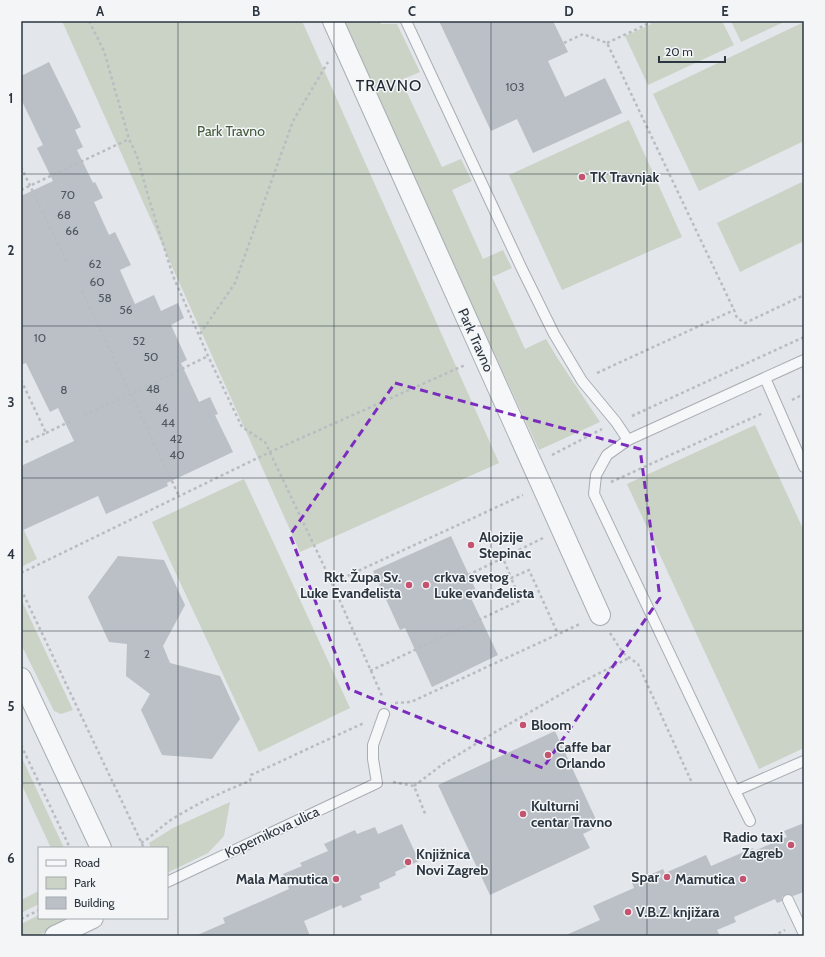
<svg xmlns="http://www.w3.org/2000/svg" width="825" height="957" font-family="Cabin,sans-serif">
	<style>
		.green { fill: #cad3c5 }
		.building { fill: #bbc0c6 }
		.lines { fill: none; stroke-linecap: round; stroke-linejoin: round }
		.lane-casing { stroke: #a8aeb4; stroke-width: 12 }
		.street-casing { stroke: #a8aeb4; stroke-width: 22 }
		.path { stroke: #b9bdc1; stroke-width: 2.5; stroke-dasharray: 3 3; stroke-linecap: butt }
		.lane { stroke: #f5f7f8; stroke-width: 10 }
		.street { stroke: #f5f7f8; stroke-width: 20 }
		.marked { fill: none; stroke: #7b2cbf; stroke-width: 3; stroke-dasharray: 8 5; stroke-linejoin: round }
		.grid { fill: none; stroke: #2c3641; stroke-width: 1; stroke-opacity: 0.55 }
		.poi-dot { fill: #c4536f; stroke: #f3f5f7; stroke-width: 1.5 }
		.labels { text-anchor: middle; stroke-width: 3; stroke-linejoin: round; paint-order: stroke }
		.number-label { font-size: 12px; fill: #505862 }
		.park-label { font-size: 14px; fill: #445b3b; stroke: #f3f5f7 }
		.poi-label { font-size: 14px; font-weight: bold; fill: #2c3641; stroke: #f3f5f7; text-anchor: start }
		.street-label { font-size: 14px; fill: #2c3641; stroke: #f3f5f7 }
		.quarter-label { font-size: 16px; letter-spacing: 1px; fill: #1e2732; stroke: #f3f5f7 }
		.neatline { fill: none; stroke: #2c3641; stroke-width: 1.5 }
		.grid-label { font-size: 13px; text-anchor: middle; font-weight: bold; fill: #2c3641 }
	</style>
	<rect width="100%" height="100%" fill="#e3e6ea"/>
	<g class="green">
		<path d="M62,21H302L499,463L300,552Z"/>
		<path d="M341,21H379L381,24H397L420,72L401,80L442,167L461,159L472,181L452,190L483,259L503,250L512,268L492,277L525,349L546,339L558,359L600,422L539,450Z"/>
		<path d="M658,21H722L734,45L648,85L625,36Z"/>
		<path d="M731,21H786L741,42Z"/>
		<path d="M804,22V141L699,191L653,94Z"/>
		<path d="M629,120L682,237L562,290L509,175Z"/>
		<path d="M802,182L804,186V241L740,272L717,223Z"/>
		<path d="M755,425L804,531V748L759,769L627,484Z"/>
		<path d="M244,479L350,708L259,752L152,522Z"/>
		<path d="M21,524L37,559L21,567Z"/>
		<path d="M21,599L73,710L61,714L54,711L21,644Z"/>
		<path d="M21,756L64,848H51L21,783Z"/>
		<path d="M230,802L224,836L208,853L167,873V848H151L149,843L173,828Z"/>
		<path d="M39,891V904L21,913V900Z"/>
		<path d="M39,915V918H75L37,936H21V924Z"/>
	</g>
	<g class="building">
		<path d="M439,21H553L568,52L548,61L565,97L605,78L622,113L533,153L517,119L491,131Z"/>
		<path d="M49,62L81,127L75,130L83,147L77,150L93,183L95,182L103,198L94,202L109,235L115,232L131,265L120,270L135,304L154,295L161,311L178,303L184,318L171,325L187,360L181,363L199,402L210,397L218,414L215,415L233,452L167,483L168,486L106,514L98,496L21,531V466L74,441L58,408L50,412L26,363L21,365V196L53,181L37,148L43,145L21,99V76Z"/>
		<path d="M451,536L478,595L471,598L498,655L432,687L405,628L400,630L373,571Z"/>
		<path d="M118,556L164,560L185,605L163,646L170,663L220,676L240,719L212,759L162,755L141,710L150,694L126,676L127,644L109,642L88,597Z"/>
		<path d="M555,731L599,826L583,834L590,848L490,895L438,785Z"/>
		<path d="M804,823V892L793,896L789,894H786L782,897V901L777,903L775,899L734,917L736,922L717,930L720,936H564L600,920L593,906L634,888L632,883L663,869L665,873L706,855L711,866L753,848L754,851L787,837L784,831Z"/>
		<path d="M402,824L419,861L395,872L396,875L379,883L380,888L360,896L362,900L343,908L341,905L304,921L310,936H195L225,923L223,918L289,889L283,874L302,866L300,863L328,851L324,844L355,830L357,834L375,827L378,834Z"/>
	</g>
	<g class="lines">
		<defs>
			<g id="lane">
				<path d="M406,21L521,267L554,334L582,381L616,422L628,440"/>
				<path d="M804,360L628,440L607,455L596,475L594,494L735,791L804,761"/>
				<path d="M765,378L804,467"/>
				<path d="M735,791L750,821"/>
				<path d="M167,882L377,783L373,759V745L384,714"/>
				<path d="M788,900L804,934"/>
			</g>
			<g id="street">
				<path d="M333,21L600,615"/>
				<path d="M21,678L101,848"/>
				<path d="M55,936L93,918"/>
			</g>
		</defs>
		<use href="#lane" class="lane-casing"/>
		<use href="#street" class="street-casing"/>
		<g class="path">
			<path d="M89,21L104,51L129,139L137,156L149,199L173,276L208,356L242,427L265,442L332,583L523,495"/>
			<path d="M564,43L583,34L607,43L734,310"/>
			<path d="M607,43L654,21"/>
			<path d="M21,167L67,262"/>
			<path d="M21,190L129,139"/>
			<path d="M82,291L179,496"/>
			<path d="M200,334L235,283L293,121L328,62"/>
			<path d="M597,373L734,310L737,318L745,323L804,295"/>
			<path d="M21,380L46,433L21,444"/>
			<path d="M792,400L804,394"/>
			<path d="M84,415L131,394L208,356"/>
			<path d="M632,416L804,337"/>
			<path d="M46,433L73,420"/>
			<path d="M552,455L602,429"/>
			<path d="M611,482L763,413"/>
			<path d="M543,538L503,558L511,578L529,570L558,634"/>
			<path d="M21,573L270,452L465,365"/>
			<path d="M468,575L503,558"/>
			<path d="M332,583L383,698"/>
			<path d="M21,589L144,848"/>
			<path d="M610,633L623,653L638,664L692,783"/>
			<path d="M370,671L521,600L511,578"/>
			<path d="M395,703L411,702L580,624"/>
			<path d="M21,745L70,848"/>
			<path d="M393,782L414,786L426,816"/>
			<path d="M414,786L443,764L497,731L582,682L629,658"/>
			<path d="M141,843C153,836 162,825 174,818C198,803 224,791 250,781L251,775L364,723"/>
			<path d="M21,919L39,910"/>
			<path d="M773,936L785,930"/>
		</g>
		<use href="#lane" class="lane"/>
		<use href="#street" class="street"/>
	</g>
	<path class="marked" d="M395,383L640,449L660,598L543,768L349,689L290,535Z"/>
	<path class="grid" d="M178,21V936M334,21V936M491,21V936M647,21V936M21,174H804M21,326H804M21,478H804M21,631H804M21,783H804"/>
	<g class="poi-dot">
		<circle cx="582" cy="177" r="4"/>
		<circle cx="471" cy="545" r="4"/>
		<circle cx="409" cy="585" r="4"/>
		<circle cx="426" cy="585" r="4"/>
		<circle cx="523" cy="725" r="4"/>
		<circle cx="548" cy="755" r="4"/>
		<circle cx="523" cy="814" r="4"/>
		<circle cx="791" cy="845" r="4"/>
		<circle cx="408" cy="862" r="4"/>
		<circle cx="667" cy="877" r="4"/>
		<circle cx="336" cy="879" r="4"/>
		<circle cx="743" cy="879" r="4"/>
		<circle cx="628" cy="912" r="4"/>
	</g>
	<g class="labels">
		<g class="number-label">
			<text x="515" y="91">103</text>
			<text x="68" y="199">70</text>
			<text x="64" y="219">68</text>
			<text x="72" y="235">66</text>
			<text x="95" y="268">62</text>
			<text x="97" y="286">60</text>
			<text x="105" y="302">58</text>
			<text x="126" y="314">56</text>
			<text x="40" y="342">10</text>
			<text x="139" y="345">52</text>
			<text x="151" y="361">50</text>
			<text x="153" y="393">48</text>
			<text x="64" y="394">8</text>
			<text x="162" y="412">46</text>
			<text x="168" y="427">44</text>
			<text x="176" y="443">42</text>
			<text x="177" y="459">40</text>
			<text x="147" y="658">2</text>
		</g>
		<g class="park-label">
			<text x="231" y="136">Park Travno</text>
		</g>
		<g class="poi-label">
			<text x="590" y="182">TK Travnjak</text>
			<text x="479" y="542">Alojzije<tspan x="479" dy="16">Stepinac</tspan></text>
			<text x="401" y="582" text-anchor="end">Rkt. Župa Sv.<tspan x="401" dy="16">Luke Evanđelista</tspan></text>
			<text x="434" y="582">crkva svetog<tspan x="434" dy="16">Luke evanđelista</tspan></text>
			<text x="531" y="730">Bloom</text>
			<text x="556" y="752">Caffe bar<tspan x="556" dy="16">Orlando</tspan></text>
			<text x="531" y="811">Kulturni<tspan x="531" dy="16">centar Travno</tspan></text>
			<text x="783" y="842" text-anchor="end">Radio taxi<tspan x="783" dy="16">Zagreb</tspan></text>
			<text x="416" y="859">Knjižnica<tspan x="416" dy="16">Novi Zagreb</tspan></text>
			<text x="659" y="882" text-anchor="end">Spar</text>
			<text x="328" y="884" text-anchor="end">Mala Mamutica</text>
			<text x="735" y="884" text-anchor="end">Mamutica</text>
			<text x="636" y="917">V.B.Z. knjižara</text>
		</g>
		<g class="street-label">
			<text transform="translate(476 340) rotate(66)" y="5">Park Travno</text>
			<text transform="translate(272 832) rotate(-25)" y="5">Kopernikova ulica</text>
		</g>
		<g class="quarter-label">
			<text x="389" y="91">TRAVNO</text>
		</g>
	</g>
	<rect width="825" height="957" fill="none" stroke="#f3f5f7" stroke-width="44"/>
	<rect x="38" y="847" width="130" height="72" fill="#f3f5f7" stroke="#a3a9ae"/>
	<rect x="46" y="860" width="20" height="6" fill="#f5f7f8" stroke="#a3a9ae"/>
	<text x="74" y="867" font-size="12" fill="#2c3641">Road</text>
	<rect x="46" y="877" width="20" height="12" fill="#cad3c5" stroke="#a3a9ae"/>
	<text x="74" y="887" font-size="12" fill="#2c3641">Park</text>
	<rect x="46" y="897" width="20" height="12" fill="#bbc0c6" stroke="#a3a9ae"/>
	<text x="74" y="907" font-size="12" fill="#2c3641">Building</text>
	<path d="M659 56v6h66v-6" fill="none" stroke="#2c3641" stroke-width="2"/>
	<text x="665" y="56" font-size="12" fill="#2c3641" stroke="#f3f5f7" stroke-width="3" paint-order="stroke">20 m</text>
	<rect x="22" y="22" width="781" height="913" class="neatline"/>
	<g class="grid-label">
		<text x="100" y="16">A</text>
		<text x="256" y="16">B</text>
		<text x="412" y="16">C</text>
		<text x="569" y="16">D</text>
		<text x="725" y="16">E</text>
		<text x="11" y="103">1</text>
		<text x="11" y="255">2</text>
		<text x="11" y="407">3</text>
		<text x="11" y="559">4</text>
		<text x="11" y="711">5</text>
		<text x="11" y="863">6</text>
	</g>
</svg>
